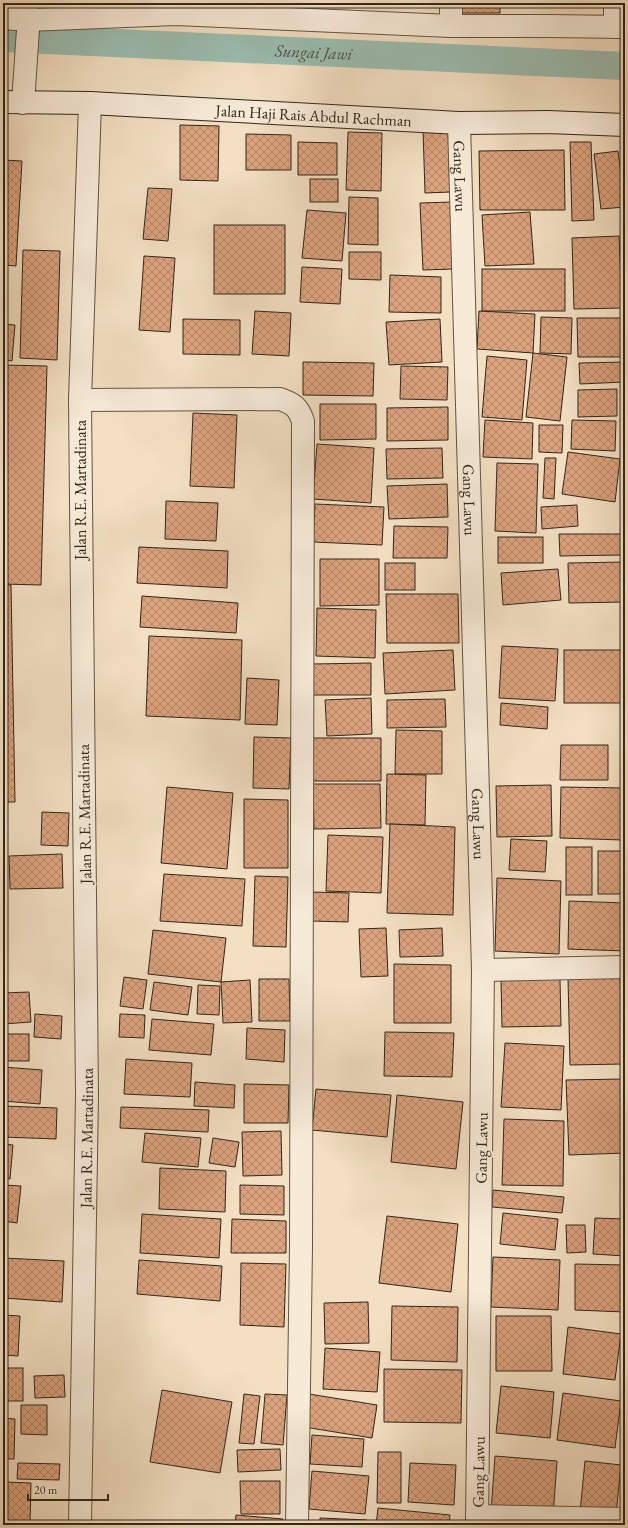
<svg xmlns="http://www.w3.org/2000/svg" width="628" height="1528" font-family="'EB Garamond',serif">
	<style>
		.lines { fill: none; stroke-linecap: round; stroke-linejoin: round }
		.canal { stroke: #9bbdb0; stroke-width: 28 }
		.building { fill: url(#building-cross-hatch); stroke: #31261a }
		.street-casing { stroke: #625444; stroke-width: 24 }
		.secondary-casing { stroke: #31261a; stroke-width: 24 }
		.street { stroke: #f7ebd8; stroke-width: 22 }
		.secondary { stroke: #f7ebd8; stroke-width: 22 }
		.labels { text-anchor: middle; stroke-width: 4; stroke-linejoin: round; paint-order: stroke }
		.street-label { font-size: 16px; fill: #31261a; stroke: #f7ebd8 }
		.water-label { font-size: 17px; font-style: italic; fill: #515347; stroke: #f7ebd8 }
	</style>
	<defs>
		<pattern id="building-cross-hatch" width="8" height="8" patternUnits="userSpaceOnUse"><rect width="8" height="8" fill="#dca37f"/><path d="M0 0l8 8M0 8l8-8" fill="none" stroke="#b38567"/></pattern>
	</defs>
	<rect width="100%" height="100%" fill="#f3e0c3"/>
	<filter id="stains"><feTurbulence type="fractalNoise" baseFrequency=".005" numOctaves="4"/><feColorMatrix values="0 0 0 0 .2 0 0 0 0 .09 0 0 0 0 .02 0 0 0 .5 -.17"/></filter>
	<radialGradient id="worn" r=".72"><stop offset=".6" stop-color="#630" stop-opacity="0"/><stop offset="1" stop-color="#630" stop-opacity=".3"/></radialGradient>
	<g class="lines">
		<path class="canal" id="s1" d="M3,38L625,66"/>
	</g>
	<g class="building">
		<rect x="458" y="3" width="42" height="10"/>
		<path d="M180,125L219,126L218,181L180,180Z"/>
		<path d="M448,128L450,192L425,193L423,129Z"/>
		<path d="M348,132L382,133L381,191L346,190Z"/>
		<path d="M246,134L291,135V170H246Z"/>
		<path d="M298,142L337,143V175H298Z"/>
		<path d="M570,142H591L594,220L572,221Z"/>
		<path d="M564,150L565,210H480L479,151Z"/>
		<path d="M618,151L625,207L601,209L594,154Z"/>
		<path d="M3,160L22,161L16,266L3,265Z"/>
		<rect x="310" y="179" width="28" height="23"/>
		<path d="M148,188L172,189L168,241L143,239Z"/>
		<path d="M349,197L378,198V245L348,244Z"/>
		<path d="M452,202L454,269L423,270L420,203Z"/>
		<path d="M307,210L346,213L342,261L302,258Z"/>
		<path d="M530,212L534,264L485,266L482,215Z"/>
		<rect x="214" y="225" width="71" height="69"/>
		<path d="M619,236L622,308L574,309L572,238Z"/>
		<path d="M23,250L60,251L57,360L20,358Z"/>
		<path d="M349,252H381V280L349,279Z"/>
		<path d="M144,256L175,258L170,332L139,330Z"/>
		<path d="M302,267L342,269L340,304L300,302Z"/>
		<rect x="482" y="269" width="83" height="42"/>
		<path d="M390,275L441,277V313L389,312Z"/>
		<path d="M255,311L291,313L289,356L252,354Z"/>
		<path d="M479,311L535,314L533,353L477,349Z"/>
		<path d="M541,317L572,318L571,354L540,353Z"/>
		<path d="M577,318H625V357H578Z"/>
		<path d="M183,319L240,320V355L183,354Z"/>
		<path d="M440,319L442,362L389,365L386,322Z"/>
		<path d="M3,324L15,325L12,361L3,360Z"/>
		<path d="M533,353L567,357L560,421L526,417Z"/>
		<path d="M487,356L527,360L522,420L482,417Z"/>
		<path d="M303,362L374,363L373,396L303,395Z"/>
		<path d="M624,362V382L580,384L579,363Z"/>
		<path d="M3,365L47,366L41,585L3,584Z"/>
		<path d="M401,366L448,367L447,400L400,399Z"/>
		<path d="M617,389V416L578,417V390Z"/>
		<path d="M320,404H376V439L320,440Z"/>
		<path d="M448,407V440L387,441V408Z"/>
		<path d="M193,413L237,415L234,488L190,486Z"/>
		<path d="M485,420L533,423L532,459L483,457Z"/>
		<path d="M572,420L616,421L615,451L571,449Z"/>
		<path d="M539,425H563L562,453L539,452Z"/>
		<path d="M317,444L374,448L371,503L313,499Z"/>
		<path d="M442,448L443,478L387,479L386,449Z"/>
		<path d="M568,452L620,459L615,502L562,494Z"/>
		<path d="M545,458H556L554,499L543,498Z"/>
		<path d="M497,463L538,464L536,533L495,531Z"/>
		<path d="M447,484L448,517L389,519L387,486Z"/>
		<path d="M166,501L218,503L216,541L165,539Z"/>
		<path d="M315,504L384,507L382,545L313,542Z"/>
		<path d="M577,505L578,526L542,529L541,507Z"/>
		<path d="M394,526L448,527L447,558H393Z"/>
		<path d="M559,534H622V555L560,556Z"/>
		<rect x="498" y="537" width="45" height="26"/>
		<path d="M139,547L228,551L227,588L137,583Z"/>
		<path d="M320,559H379V605L320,606Z"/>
		<path d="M625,562V602L569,603L568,563Z"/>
		<rect x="385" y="563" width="30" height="27"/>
		<path d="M558,569L561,600L503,605L501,573Z"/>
		<path d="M3,585H11L15,802H3Z"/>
		<path d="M386,594H458L459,643H387Z"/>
		<path d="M142,596L238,603L236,633L140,627Z"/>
		<path d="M317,608L376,610L375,658L316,656Z"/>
		<path d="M149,636L242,640L240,720L146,716Z"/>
		<path d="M502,646L558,649L555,701L499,698Z"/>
		<path d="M453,650L455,690L385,694L383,653Z"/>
		<rect x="564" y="650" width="61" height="53"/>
		<path d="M371,663V695H313V664Z"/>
		<path d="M247,678L279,680L277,725L245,724Z"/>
		<path d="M371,698L372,734L327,736L325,700Z"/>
		<path d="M445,699L446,727L387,728V700Z"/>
		<path d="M501,703L548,707L547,729L500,725Z"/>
		<path d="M396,730L442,731V774H395Z"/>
		<path d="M254,737L291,738L289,789L253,788Z"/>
		<path d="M307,738H381V781H308Z"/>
		<path d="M561,745H608V780H560Z"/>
		<path d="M387,774L426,775L425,825L386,824Z"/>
		<path d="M313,784H380L381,828L314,829Z"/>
		<path d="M551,785L552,836L497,837L496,786Z"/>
		<path d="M167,787L233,793L227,869L161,863Z"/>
		<path d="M561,787L624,788L623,840L560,838Z"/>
		<path d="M244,799L288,800V868H244Z"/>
		<path d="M42,812L69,813L68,846L41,845Z"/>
		<rect x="3" y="816" width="1" height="33"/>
		<path d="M390,824L455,827L453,915L387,913Z"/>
		<path d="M328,835L383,837L381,893L326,891Z"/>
		<path d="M511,839L547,841L545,872L509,870Z"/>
		<rect x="566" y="847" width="26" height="48"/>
		<rect x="598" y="851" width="27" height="43"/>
		<path d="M62,854L63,888L10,889L9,856Z"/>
		<path d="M164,874L245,879L242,926L160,921Z"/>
		<path d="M255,876L288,877L286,947L253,946Z"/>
		<path d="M497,878L561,881L559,954L495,951Z"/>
		<path d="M312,892L349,893L348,922L311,921Z"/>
		<path d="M569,901L625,903V951L568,949Z"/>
		<path d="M386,928L388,976L361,977L359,929Z"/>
		<path d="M442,928L443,956L400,957L399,930Z"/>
		<path d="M153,930L226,938L221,982L148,974Z"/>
		<path d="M394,964L451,965V1023H394Z"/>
		<path d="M620,976L623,1064L570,1065L568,978Z"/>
		<path d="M124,977L147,980L143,1009L120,1006Z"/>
		<path d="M259,979H289L290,1021H259Z"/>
		<path d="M560,979L561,1026L502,1027L501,980Z"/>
		<path d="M250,980L252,1022L223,1023L221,982Z"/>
		<path d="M154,982L192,987L188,1015L150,1010Z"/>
		<path d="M198,985L220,986L219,1015L197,1014Z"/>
		<path d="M29,992L31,1022L3,1024V993Z"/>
		<path d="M35,1014L62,1016L61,1039L34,1037Z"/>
		<path d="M120,1014L145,1015L144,1038L119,1037Z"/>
		<path d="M152,1019L214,1024L211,1055L149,1050Z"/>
		<path d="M247,1028L285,1030L284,1062L246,1059Z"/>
		<path d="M385,1032L454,1033L452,1077L384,1076Z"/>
		<rect x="3" y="1034" width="26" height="27"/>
		<path d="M505,1043L564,1046L561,1110L501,1107Z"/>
		<path d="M126,1059L192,1063L190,1097L124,1094Z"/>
		<path d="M3,1067L42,1070L40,1104L3,1101Z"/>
		<path d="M625,1079V1153L569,1155L566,1080Z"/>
		<path d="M195,1082L235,1085L234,1108L194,1106Z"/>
		<path d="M244,1084L289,1085L288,1123H244Z"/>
		<path d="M316,1089L391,1095L387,1137L312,1130Z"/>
		<path d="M397,1095L463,1102L456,1169L391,1162Z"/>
		<path d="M3,1106L57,1108L56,1139L3,1137Z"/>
		<path d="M121,1107L209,1110L208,1132L120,1128Z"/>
		<path d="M504,1119L564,1121L563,1186L502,1185Z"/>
		<path d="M281,1131L282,1175L243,1176L242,1132Z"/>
		<path d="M145,1133L201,1138L198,1167L142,1162Z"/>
		<path d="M213,1138L239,1142L235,1167L209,1163Z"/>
		<path d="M3,1144L13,1145L10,1179L3,1178Z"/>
		<path d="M160,1168L226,1171L225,1212L159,1209Z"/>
		<path d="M3,1185L21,1186L17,1223L3,1221Z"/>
		<path d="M240,1185L284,1186V1215L240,1214Z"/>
		<path d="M493,1190L564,1197L562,1213L492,1207Z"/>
		<path d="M503,1213L558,1219L555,1250L500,1244Z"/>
		<path d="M142,1214L221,1219L219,1258L140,1253Z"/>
		<path d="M387,1216L458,1224L451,1292L379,1283Z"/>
		<path d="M595,1218L625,1219V1256L593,1254Z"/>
		<path d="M232,1219L286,1221V1253H231Z"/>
		<path d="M566,1225H585L586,1252L567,1253Z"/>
		<path d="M493,1257L560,1260L558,1310L491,1307Z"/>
		<path d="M3,1258L64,1261L62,1302L3,1298Z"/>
		<path d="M139,1260L222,1266L220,1301L137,1294Z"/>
		<path d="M241,1263L286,1264L284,1327L240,1325Z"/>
		<path d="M575,1264L625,1265V1312L575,1310Z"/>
		<path d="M368,1302L369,1343L325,1344L324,1303Z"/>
		<path d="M392,1306L458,1307L457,1362L391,1360Z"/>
		<path d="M3,1315L20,1316L18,1356L3,1355Z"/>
		<path d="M496,1316H551L552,1371H496Z"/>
		<path d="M568,1327L621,1334L615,1380L563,1374Z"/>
		<path d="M325,1348L380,1352L377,1392L323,1389Z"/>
		<rect x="3" y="1368" width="20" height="33"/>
		<path d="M384,1369L462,1370L461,1423L384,1422Z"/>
		<path d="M64,1375L65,1397L35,1398L34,1376Z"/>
		<path d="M501,1386L554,1392L550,1438L496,1433Z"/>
		<path d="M162,1390L232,1402L220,1473L150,1462Z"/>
		<path d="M563,1393L621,1401L615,1448L557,1440Z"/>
		<path d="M244,1394L260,1396L254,1444L239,1443Z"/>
		<path d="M265,1394L287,1395L283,1445L261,1443Z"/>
		<path d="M309,1394L377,1405L372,1438L304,1427Z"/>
		<path d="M21,1405H47V1435L21,1434Z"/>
		<path d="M3,1418L15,1419L14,1459H3Z"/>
		<path d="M312,1435L364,1439L362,1467L310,1464Z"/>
		<path d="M280,1449L281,1470L238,1472L237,1450Z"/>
		<path d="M378,1452H401V1503H377Z"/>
		<path d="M495,1456L557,1461L553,1517L491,1512Z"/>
		<path d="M585,1461L621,1465L616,1515L580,1512Z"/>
		<path d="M18,1463L60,1464L59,1480L17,1479Z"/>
		<path d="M410,1463L456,1465L454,1505L408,1502Z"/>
		<path d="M312,1471L369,1476L365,1514L309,1509Z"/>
		<path d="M240,1481H280V1514H241Z"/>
		<path d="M3,1482L31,1483L30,1523L3,1522Z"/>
		<path d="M378,1508L450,1515L449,1525H376Z"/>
		<path d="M236,1515L283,1519V1525H235Z"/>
		<path d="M320,1518L367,1520V1525H320Z"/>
	</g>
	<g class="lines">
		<defs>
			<g id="street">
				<path d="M451,3V26"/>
				<path d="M615,3V27"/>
				<path d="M3,18L28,20L175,14L451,26H549L625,27"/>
				<path d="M23,103L28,29"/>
				<path id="s2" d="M459,123L483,970L477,1525"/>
				<path d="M80,400L280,399C294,404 298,407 303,421L301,1247L297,1525"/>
				<path d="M483,970L625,967"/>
				<path d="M477,1516L625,1519"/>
				<path id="s3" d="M80,1525L87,1095L80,400L90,103"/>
			</g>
			<g id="secondary">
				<path d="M26,3L28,29"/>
				<path id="s4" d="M3,102L90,103L459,123L548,122L625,125"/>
			</g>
		</defs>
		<use href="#street" class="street-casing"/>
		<use href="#secondary" class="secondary-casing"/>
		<use href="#street" class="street"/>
		<use href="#secondary" class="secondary"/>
	</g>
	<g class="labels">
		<g class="street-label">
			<text dy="6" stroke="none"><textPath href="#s4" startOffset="311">Jalan Haji Rais Abdul Rachman</textPath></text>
			<text dy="6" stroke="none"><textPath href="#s2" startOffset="53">Gang Lawu</textPath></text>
			<text transform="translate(80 490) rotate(-90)" y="6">Jalan R.E. Martadinata</text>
			<text dy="6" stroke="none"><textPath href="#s2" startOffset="377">Gang Lawu</textPath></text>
			<text transform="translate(84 814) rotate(-91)" y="6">Jalan R.E. Martadinata</text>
			<text dy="6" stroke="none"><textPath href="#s2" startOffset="701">Gang Lawu</textPath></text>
			<text dy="6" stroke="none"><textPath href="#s3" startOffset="387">Jalan R.E. Martadinata</textPath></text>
			<text transform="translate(481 1148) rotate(-89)" y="6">Gang Lawu</text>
			<text transform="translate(478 1472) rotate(-89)" y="6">Gang Lawu</text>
		</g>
		<g class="water-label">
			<text dy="6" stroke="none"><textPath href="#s1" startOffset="311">Sungai Jawi</textPath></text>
		</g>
	</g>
	<rect width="628" height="1528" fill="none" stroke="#f3e0c3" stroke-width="16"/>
	<rect x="4" y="4" width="620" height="1520" fill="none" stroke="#31261a" stroke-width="2"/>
	<rect x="8" y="8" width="612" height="1512" fill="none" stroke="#31261a"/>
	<path d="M28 1494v6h80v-6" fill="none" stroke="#31261a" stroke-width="2"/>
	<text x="34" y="1494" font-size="12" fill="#31261a" stroke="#f7ebd8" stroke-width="3" paint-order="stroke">20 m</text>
	<rect width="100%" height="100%" filter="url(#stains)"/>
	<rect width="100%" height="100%" fill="url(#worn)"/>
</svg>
